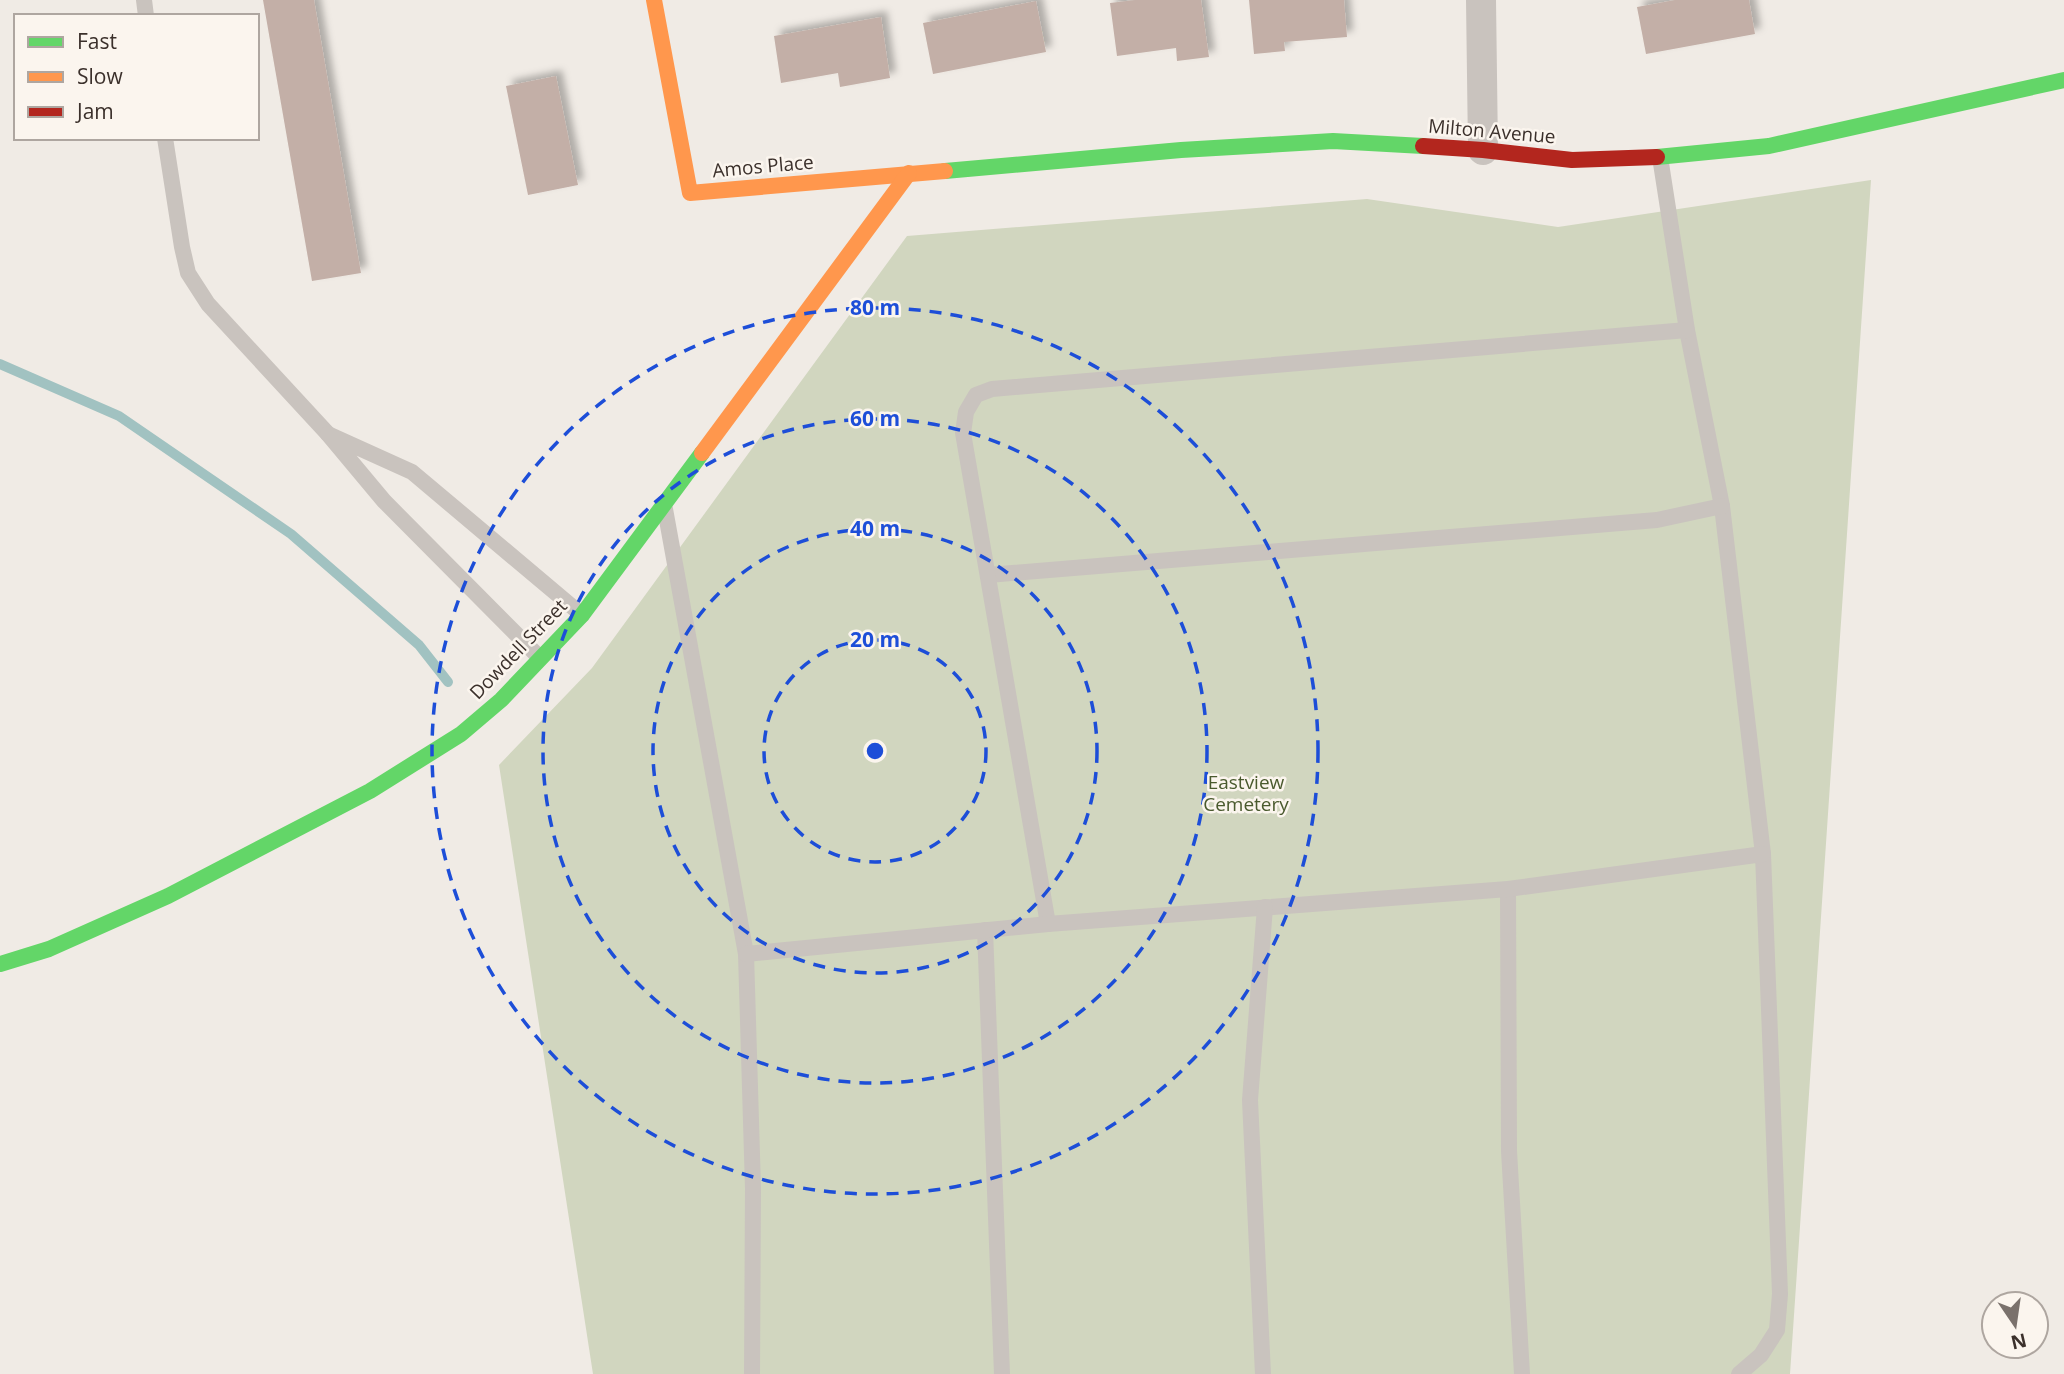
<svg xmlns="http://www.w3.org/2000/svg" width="2064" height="1374" font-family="'Open Sans',sans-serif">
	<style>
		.green { fill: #d1d6bf }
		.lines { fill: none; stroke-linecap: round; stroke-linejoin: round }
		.stream { stroke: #a1c2c1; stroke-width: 10 }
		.building { fill: #c3afa7; filter: url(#shadow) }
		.lane { stroke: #c9c3be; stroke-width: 16 }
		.street { stroke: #c9c3be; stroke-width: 30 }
		.fast { stroke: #63d668; stroke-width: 16 }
		.slow { stroke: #ff974d; stroke-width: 16 }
		.jam { stroke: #b3261e; stroke-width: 16 }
		.ring { fill: none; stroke: #1d4ed8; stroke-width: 3.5; stroke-dasharray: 12 9 }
		.labels { text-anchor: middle; stroke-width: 5; stroke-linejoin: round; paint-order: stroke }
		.street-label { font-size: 19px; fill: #3b302b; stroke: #fbf5ee }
		.park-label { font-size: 19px; fill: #4a5a2e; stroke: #fbf5ee }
		.centre { fill: #1d4ed8; stroke: #fbf5ee; stroke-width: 3.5 }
		.ring-label { font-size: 21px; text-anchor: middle; font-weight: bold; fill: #1d4ed8; stroke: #fbf5ee; stroke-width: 5; stroke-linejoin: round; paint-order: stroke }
	</style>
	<defs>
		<filter id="shadow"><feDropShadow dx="6" dy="-6" stdDeviation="3.5" flood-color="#0004"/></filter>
	</defs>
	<rect width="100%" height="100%" fill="#f0ebe5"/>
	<path class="green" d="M1871,180L1790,1374H593L499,765L592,668L907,236L1367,199L1558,227Z"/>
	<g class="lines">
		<path class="stream" d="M0,364L119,416L291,534L419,645L448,682"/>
	</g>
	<g class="building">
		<path d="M263,0H314L361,273L312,281Z"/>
		<path d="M1135,0H1201L1209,57L1177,61L1176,48L1117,56L1110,3Z"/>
		<path d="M1249,0H1344L1347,37L1284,42L1285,51L1254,54Z"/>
		<path d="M1675,0H1749L1755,34L1646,54L1637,7Z"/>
		<path d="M1036,1L1046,52L933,74L923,23Z"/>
		<path d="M881,17L890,78L840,87L838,73L781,83L774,36Z"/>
		<path d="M556,76L578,185L528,195L506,86Z"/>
	</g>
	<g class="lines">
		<g class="lane">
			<path d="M144,0L146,16"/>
			<path d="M165,138L182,247L188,273L208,304L328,434"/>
			<path d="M1660,157L1687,330L1722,506L1763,854L1780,1294L1777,1330L1761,1355L1739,1374"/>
			<path d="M665,509L746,954L753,1188L752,1374"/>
			<path d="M988,575L1657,520L1722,506"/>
			<path d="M540,658L384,501L328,434L412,472L582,615"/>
			<path d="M1508,889L1509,1151L1522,1374"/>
			<path d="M1048,924L963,433L966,412L976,395L992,389L1687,330"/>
			<path d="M985,930L1002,1374"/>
			<path d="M746,954L1048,924L1508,889L1763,854"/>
			<path d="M1263,1374L1250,1100L1265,907"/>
		</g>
		<path class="street" d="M1481,0L1483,150"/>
		<g class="fast">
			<path d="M1657,157L1769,146L2064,80"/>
			<path d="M945,171L1181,150L1333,141L1423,146"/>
			<path d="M0,964L49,949L168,896L370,791L461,734L501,700L582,615L702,453"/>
		</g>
		<g class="slow">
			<path d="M654,0L690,193L945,171"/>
			<path d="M702,453L909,173"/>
		</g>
		<path class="jam" d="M1423,146L1483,150L1572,160L1657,157"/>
	</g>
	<g class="ring">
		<circle cx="875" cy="751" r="111"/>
		<circle cx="875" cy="751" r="222"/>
		<circle cx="875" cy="751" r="332"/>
		<circle cx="875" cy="751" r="443"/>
	</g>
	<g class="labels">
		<g class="street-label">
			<text transform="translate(1492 131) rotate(5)" y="7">Milton Avenue</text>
			<text transform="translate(763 166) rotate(-5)" y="7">Amos Place</text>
			<text transform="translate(518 649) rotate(-46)" y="7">Dowdell Street</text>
		</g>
		<g class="park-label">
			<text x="1246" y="789">Eastview<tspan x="1246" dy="22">Cemetery</tspan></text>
		</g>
	</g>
	<circle cx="875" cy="751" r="10" class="centre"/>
	<g class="ring-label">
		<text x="875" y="315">80 m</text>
		<text x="875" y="426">60 m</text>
		<text x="875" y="536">40 m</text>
		<text x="875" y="647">20 m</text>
	</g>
	<rect x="14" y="14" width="245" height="126" fill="#fbf5ee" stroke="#aea6a0" stroke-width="2"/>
	<rect x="28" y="37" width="35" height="10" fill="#63d668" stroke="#aea6a0" stroke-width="2"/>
	<text x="77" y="49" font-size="21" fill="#3b302b">Fast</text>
	<rect x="28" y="72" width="35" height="10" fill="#ff974d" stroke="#aea6a0" stroke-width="2"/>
	<text x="77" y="84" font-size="21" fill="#3b302b">Slow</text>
	<rect x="28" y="107" width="35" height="10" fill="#b3261e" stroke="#aea6a0" stroke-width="2"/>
	<text x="77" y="119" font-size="21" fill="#3b302b">Jam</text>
	<g transform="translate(2015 1325) rotate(167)"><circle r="33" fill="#fbf5ee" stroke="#aea6a0" stroke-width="2"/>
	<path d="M0-5L12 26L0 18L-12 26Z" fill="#7a716c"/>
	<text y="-10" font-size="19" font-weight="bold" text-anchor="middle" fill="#3b302b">N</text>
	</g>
</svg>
